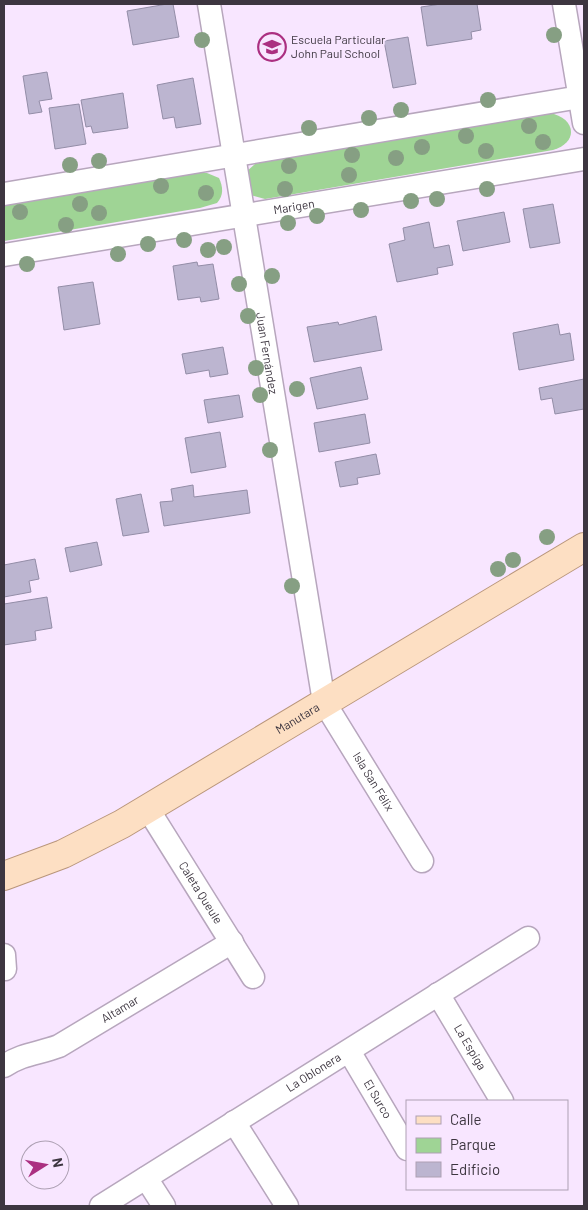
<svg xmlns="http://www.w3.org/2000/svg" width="588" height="1210" font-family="Barlow,sans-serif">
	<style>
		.green { fill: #9fd495 }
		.building { fill: #bcb5d0; stroke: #938da7 }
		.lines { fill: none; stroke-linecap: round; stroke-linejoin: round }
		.minor-casing { stroke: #b7a6bd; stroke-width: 25 }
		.major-casing { stroke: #b9967b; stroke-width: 30 }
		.minor { stroke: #fff; stroke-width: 22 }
		.major { stroke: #fddfc3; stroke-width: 28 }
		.tree { fill: #869f83 }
		.labels { text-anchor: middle; stroke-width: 4; stroke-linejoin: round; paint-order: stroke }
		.poi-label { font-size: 12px; fill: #3d3640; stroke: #f8e6ff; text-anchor: start }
		.street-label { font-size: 12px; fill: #3d3640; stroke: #f8e6ff }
	</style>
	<rect width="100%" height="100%" fill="#f8e6ff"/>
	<g class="green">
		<path d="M549,113C575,117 580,142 553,150L265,199L250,195L246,172L255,164L267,161Z"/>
		<path d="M197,173H207L219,178C223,187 224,195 217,203L200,208L4,241V204Z"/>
	</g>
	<g class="building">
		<path d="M167,4H173L179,37L133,45L127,11Z"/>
		<path d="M441,4H477L481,30L471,32L472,39L427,46L421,7Z"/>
		<path d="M408,37L416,84L393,88L384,41Z"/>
		<path d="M47,72L52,99L39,101L42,112L29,114L23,76Z"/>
		<path d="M193,78L201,124L176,128L174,117L163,119L157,85Z"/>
		<path d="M123,93L128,128L93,133L91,126L86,127L81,100Z"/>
		<path d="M79,104L86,144L55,149L49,108Z"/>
		<path d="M553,204L560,243L530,248L523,209Z"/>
		<path d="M504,212L510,242L463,251L457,221Z"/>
		<path d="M429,222L434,248L449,245L453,265L437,268L438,274L397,282L389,244L405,240L403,228Z"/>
		<path d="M197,262L198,266L213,264L219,299L201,302L200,297L178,300L173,266Z"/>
		<path d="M93,282L100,324L64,330L58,287Z"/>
		<path d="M376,316L382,350L314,362L307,327L338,322L339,325Z"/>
		<path d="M558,324L560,335L570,333L574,360L519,370L513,333Z"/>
		<path d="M223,347L228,374L210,377L209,370L186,374L182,354Z"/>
		<path d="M361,367L368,399L317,409L310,378Z"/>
		<path d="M584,379V409L555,414L552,398L541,400L539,388Z"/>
		<path d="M239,395L243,417L208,423L204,400Z"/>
		<path d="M365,414L370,443L319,452L314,423Z"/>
		<path d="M220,432L226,467L191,473L185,438Z"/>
		<path d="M376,454L380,474L357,478L358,484L340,487L335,462Z"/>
		<path d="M193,485L194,497L247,490L250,513L164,526L160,502L173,501L171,489Z"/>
		<path d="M141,494L149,532L123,536L116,499Z"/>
		<path d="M97,542L102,565L70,572L65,548Z"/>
		<path d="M35,559L39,579L29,581L31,592L4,597V565Z"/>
		<path d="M47,597L52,628L35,631L36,640L4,645V604Z"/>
	</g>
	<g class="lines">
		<defs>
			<g id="minor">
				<path id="s1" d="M209,4L324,702L422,861"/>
				<path d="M564,4L584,123"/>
				<path d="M4,194L580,97"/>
				<path id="s2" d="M4,255L584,159"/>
				<path id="s3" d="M148,809L253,977"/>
				<path d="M4,955L5,969"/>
				<path id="s4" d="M438,994L502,1101"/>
				<path id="s5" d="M349,1051L407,1149"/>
				<path id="s6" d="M4,1066C24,1053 38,1054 59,1046L232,942"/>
				<path d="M234,1122L287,1206"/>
				<path d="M146,1178L164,1206"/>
				<path id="s7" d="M101,1206L528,938"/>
			</g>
			<g id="major">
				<path id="s8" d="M4,876L63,854L122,824L584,547"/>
			</g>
		</defs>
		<use href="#minor" class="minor-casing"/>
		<use href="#major" class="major-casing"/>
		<use href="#minor" class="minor"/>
		<use href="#major" class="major"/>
	</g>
	<g class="tree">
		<circle cx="554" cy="35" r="8"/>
		<circle cx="202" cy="40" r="8"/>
		<circle cx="488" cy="100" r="8"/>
		<circle cx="401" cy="110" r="8"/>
		<circle cx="369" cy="118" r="8"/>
		<circle cx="529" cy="126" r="8"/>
		<circle cx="309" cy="128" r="8"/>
		<circle cx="466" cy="136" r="8"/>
		<circle cx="543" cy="142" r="8"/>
		<circle cx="422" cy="147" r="8"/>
		<circle cx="486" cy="151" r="8"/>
		<circle cx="352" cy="155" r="8"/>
		<circle cx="396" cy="158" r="8"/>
		<circle cx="99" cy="161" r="8"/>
		<circle cx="70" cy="165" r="8"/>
		<circle cx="289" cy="166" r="8"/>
		<circle cx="349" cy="175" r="8"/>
		<circle cx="161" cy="186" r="8"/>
		<circle cx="285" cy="189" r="8"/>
		<circle cx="487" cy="189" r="8"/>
		<circle cx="206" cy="193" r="8"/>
		<circle cx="437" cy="199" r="8"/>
		<circle cx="411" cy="201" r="8"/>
		<circle cx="80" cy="204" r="8"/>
		<circle cx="361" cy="210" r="8"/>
		<circle cx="20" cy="212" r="8"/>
		<circle cx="99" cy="213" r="8"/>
		<circle cx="317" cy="216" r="8"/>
		<circle cx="288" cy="223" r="8"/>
		<circle cx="66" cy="225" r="8"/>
		<circle cx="184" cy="240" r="8"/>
		<circle cx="148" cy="244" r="8"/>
		<circle cx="224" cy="247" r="8"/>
		<circle cx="208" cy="250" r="8"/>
		<circle cx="118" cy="254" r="8"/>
		<circle cx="27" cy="264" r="8"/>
		<circle cx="272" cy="276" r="8"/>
		<circle cx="239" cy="284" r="8"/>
		<circle cx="248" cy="316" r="8"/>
		<circle cx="256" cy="368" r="8"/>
		<circle cx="297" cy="389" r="8"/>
		<circle cx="260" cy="395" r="8"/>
		<circle cx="270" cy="450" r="8"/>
		<circle cx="547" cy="537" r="8"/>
		<circle cx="513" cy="560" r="8"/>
		<circle cx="498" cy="569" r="8"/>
		<circle cx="292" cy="586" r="8"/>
	</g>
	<defs>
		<symbol id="school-ring" viewBox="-11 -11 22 22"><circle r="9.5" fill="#f8e6ff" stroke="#ab2f81" stroke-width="1.5"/><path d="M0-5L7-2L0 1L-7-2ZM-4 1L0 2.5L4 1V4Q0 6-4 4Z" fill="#ab2f81"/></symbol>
	</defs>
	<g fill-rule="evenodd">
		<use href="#school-ring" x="256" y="31" width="32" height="32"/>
	</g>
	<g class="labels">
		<g class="poi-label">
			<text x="291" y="44">Escuela Particular<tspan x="291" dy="14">John Paul School</tspan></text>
		</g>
		<g class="street-label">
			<text dy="4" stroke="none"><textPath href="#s2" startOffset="294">Marigen</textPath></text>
			<text dy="4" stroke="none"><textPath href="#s1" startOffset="354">Juan Fernández</textPath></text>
			<text dy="4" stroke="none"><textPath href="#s8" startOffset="334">Manutara</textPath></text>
			<text dy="4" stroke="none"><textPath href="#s1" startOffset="801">Isla San Félix</textPath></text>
			<text dy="4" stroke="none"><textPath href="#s3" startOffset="99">Caleta Queule</textPath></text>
			<text dy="4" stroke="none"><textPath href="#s6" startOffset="130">Altamar</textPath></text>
			<text dy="4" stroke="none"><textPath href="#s4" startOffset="62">La Espiga</textPath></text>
			<text dy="4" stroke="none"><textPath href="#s7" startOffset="251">La Oblonera</textPath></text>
			<text dy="4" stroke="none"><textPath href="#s5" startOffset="56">El Surco</textPath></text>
		</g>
	</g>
	<rect width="588" height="1210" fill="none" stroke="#3d3640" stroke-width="10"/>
	<rect x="406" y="1100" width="162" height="90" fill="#f8e6ff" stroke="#ada0b3"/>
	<rect x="416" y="1116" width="25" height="8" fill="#fddfc3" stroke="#ada0b3"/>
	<text x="450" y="1125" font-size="15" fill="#3d3640">Calle</text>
	<rect x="416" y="1138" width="25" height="15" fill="#9fd495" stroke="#ada0b3"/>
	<text x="450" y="1150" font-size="15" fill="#3d3640">Parque</text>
	<rect x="416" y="1162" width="25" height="15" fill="#bcb5d0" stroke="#ada0b3"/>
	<text x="450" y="1175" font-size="15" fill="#3d3640">Edificio</text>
	<g transform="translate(45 1165) rotate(79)"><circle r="24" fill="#f8e6ff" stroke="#ada0b3"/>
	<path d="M0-4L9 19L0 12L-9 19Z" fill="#ab2f81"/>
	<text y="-8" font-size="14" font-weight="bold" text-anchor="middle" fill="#3d3640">N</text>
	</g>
</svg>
